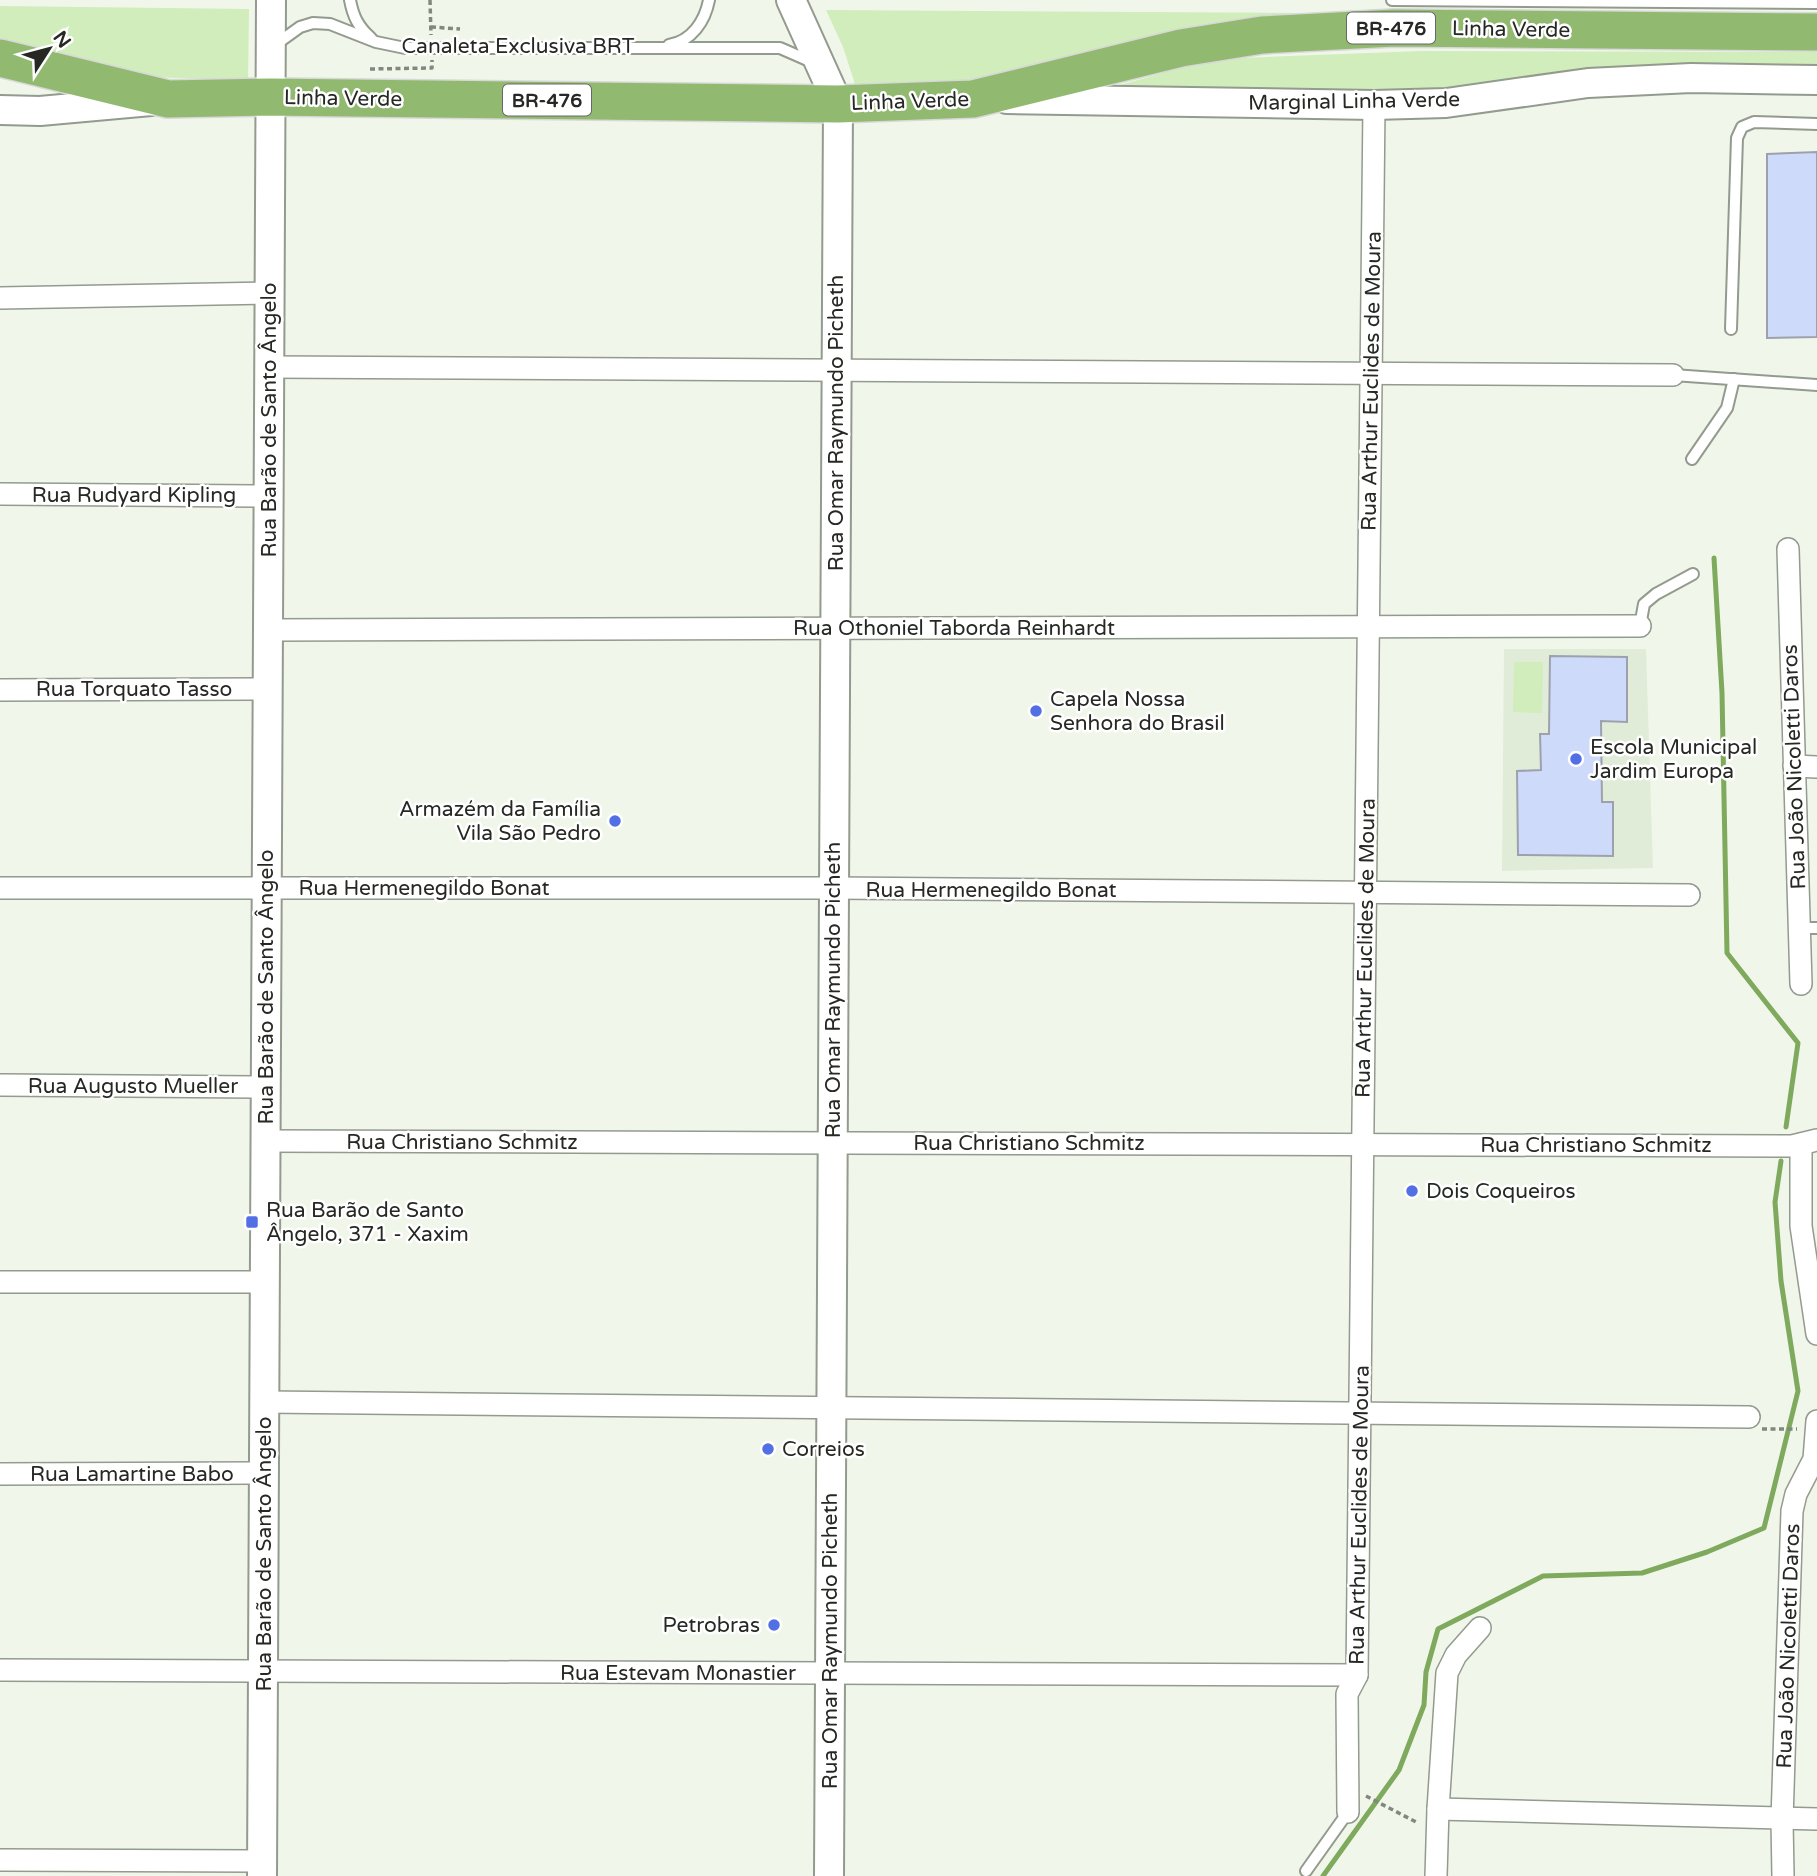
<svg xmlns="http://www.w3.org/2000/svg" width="1817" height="1876" font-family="'Varela Round',sans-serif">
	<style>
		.built { fill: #e0ecd8 }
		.green { fill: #d0edbb }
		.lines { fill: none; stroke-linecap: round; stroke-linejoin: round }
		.stream { stroke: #7fa95d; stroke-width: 5 }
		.building { fill: #cedaf9; stroke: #9da1ae; stroke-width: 2 }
		.lane-casing { stroke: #939a8e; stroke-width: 14 }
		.street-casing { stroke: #939a8e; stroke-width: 24 }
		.secondary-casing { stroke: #939a8e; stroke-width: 32 }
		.highway-casing { stroke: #d8d8d8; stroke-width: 40 }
		.path { stroke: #83877f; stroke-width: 3.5; stroke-dasharray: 5 3.5; stroke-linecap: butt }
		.lane { stroke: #fff; stroke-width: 10 }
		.street { stroke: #fff; stroke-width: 21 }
		.secondary { stroke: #fff; stroke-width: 28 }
		.highway { stroke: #91ba70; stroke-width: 37 }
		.poi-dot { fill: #536fe4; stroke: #fff; stroke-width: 2.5 }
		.labels { text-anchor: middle; stroke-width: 5; stroke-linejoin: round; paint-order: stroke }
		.shield { fill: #fff; stroke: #676866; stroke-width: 2 }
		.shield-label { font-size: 19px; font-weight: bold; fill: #262824 }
		.street-label { font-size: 21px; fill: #262824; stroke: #fff }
		.poi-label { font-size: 21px; fill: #262824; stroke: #fff; text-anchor: start }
	</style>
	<rect width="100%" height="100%" fill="#f0f7ea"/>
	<path class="built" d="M1504,649H1646L1653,868L1502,871Z"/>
	<g class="green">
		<path d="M0,6L249,9L248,81L153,77L0,44Z"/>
		<path d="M826,10L1293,13V21L977,80L905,85L855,84L843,47Z"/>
		<path d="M1421,51L1817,52V73L1573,70L1478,86L1363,95L1109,88L1213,59Z"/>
		<path d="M1514,662H1543L1542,713L1513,712Z"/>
	</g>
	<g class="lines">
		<g class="stream">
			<path d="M1714,558L1722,693L1727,953L1798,1043L1786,1127"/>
			<path d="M1323,1876L1399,1770L1424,1705L1426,1672L1438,1629L1543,1576L1642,1573L1707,1552L1764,1528L1798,1391L1781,1281L1775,1202L1781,1161"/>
		</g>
	</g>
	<g class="building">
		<path d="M1817,152V337L1767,338V154Z"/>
		<path d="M1550,656L1627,657V722L1601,721L1602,802H1613V856L1518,855L1517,771L1541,770L1540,734H1549Z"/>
	</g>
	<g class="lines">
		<defs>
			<g id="lane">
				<path d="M350,0C353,16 358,27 371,38"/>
				<path d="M1392,0L1817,3"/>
				<path d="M275,45L300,27L313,23L330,24L376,42L405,48H780L812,62"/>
				<path d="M669,45C692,41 705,21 709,0"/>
				<path d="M1731,329L1737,138L1742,127L1754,122L1817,124"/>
				<path d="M1673,375L1817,385"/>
				<path d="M1692,459L1727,408L1734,379"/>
				<path d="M1640,626L1644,604L1656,594L1693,574"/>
				<path d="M1799,928H1817"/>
				<path d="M1306,1871L1348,1812"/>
			</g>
			<g id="street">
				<path d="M0,298L269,293"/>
				<path d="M269,367L1673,375"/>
				<path d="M0,494L269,496"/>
				<path d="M1788,549L1801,984"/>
				<path d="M268,630L1640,626"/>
				<path d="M0,690L268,689"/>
				<path d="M1794,766L1817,767"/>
				<path d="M0,888H833L1689,895"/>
				<path d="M0,1085L266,1087"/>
				<path d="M265,1141L1792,1146L1817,1140"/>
				<path d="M1801,1144V1226L1817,1334"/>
				<path d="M0,1282H265"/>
				<path d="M264,1402L1749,1417"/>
				<path d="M0,1474L264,1473"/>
				<path d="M0,1670L1357,1675"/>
				<path d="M1438,1809L1817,1819"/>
				<path d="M1348,1812L1347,1694L1357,1675L1374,105"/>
				<path d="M0,1860L262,1861"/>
				<path d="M1436,1876L1438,1809L1447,1673L1456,1655L1480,1628"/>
				<path d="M1783,1876L1782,1820L1792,1511L1796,1494L1814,1459L1817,1421"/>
			</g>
			<g id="secondary">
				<path d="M791,0L838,104L829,1876"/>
				<path d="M1007,99L1374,105L1446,103L1588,83L1691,78L1817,80"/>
				<path d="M0,110L40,111L151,101"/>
				<path d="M262,1876L271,0"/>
			</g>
			<path id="highway" d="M0,58L168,99L270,97L838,104L973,99L1181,48L1262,35L1394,28L1817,32"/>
		</defs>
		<use href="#lane" class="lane-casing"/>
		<use href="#street" class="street-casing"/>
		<use href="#secondary" class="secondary-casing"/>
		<use href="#highway" class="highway-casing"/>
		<g class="path">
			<path d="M430,0L431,35"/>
			<path d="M431,27L460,29"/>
			<path d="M370,69L432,68V60"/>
			<path d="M1762,1429H1797"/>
			<path d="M1366,1796L1418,1823"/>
		</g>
		<use href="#lane" class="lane"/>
		<use href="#street" class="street"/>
		<use href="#secondary" class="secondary"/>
		<use href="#highway" class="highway"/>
	</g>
	<g class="poi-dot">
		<circle cx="1036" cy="711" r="7"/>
		<circle cx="1576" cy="759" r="7"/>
		<circle cx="615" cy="821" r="7"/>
		<circle cx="1412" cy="1191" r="7"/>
		<rect x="245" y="1215" width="14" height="14" rx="3.5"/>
		<circle cx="768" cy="1449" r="7"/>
		<circle cx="774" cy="1625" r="7"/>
	</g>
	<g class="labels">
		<g class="shield">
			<rect x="1347" y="12.5" width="88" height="31" rx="5"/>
			<rect x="503" y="84.5" width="88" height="31" rx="5"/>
		</g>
		<g class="shield-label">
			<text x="1391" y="35">BR-476</text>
			<text x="547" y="107">BR-476</text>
		</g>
		<g class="street-label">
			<text transform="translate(1511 29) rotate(1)" y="7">Linha Verde</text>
			<text x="518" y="53">Canaleta Exclusiva BRT</text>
			<text transform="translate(343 98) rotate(1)" y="7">Linha Verde</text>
			<text transform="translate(910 101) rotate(-2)" y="7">Linha Verde</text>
			<text transform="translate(1354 101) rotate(-1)" y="7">Marginal Linha Verde</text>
			<text transform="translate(1371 381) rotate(-89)" y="7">Rua Arthur Euclides de Moura</text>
			<text transform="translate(269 420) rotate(-90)" y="7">Rua Barão de Santo Ângelo</text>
			<text transform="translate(836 423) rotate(-90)" y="7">Rua Omar Raymundo Picheth</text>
			<text x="134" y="502">Rua Rudyard Kipling</text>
			<text x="954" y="635">Rua Othoniel Taborda Reinhardt</text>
			<text x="134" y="696">Rua Torquato Tasso</text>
			<text transform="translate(1794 767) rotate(-92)" y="7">Rua João Nicoletti Daros</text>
			<text x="424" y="895">Rua Hermenegildo Bonat</text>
			<text x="991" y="897">Rua Hermenegildo Bonat</text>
			<text transform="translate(1365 948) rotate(-89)" y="7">Rua Arthur Euclides de Moura</text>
			<text transform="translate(266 987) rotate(-90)" y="7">Rua Barão de Santo Ângelo</text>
			<text transform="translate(833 990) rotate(-90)" y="7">Rua Omar Raymundo Picheth</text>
			<text x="133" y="1093">Rua Augusto Mueller</text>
			<text x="462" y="1149">Rua Christiano Schmitz</text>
			<text x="1029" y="1150">Rua Christiano Schmitz</text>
			<text x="1596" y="1152">Rua Christiano Schmitz</text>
			<text x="132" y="1481">Rua Lamartine Babo</text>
			<text transform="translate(1359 1515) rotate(-89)" y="7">Rua Arthur Euclides de Moura</text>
			<text transform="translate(264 1554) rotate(-90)" y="7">Rua Barão de Santo Ângelo</text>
			<text transform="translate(830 1641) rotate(-90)" y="7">Rua Omar Raymundo Picheth</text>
			<text transform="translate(1788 1646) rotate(-88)" y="7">Rua João Nicoletti Daros</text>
			<text x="678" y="1680">Rua Estevam Monastier</text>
		</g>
		<g class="poi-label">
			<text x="1050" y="706">Capela Nossa<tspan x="1050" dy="24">Senhora do Brasil</tspan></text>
			<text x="1590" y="754">Escola Municipal<tspan x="1590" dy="24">Jardim Europa</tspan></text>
			<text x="601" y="816" text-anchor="end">Armazém da Família<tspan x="601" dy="24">Vila São Pedro</tspan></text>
			<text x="1426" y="1198">Dois Coqueiros</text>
			<text x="266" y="1217">Rua Barão de Santo<tspan x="266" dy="24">Ângelo, 371 - Xaxim</tspan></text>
			<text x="782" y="1456">Correios</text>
			<text x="760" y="1632" text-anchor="end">Petrobras</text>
		</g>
	</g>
	<g transform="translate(49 49) rotate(54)" stroke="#ffffff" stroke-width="5" paint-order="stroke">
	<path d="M0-5L12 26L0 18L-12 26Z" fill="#262824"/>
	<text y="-10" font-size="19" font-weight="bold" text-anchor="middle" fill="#262824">N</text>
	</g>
</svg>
